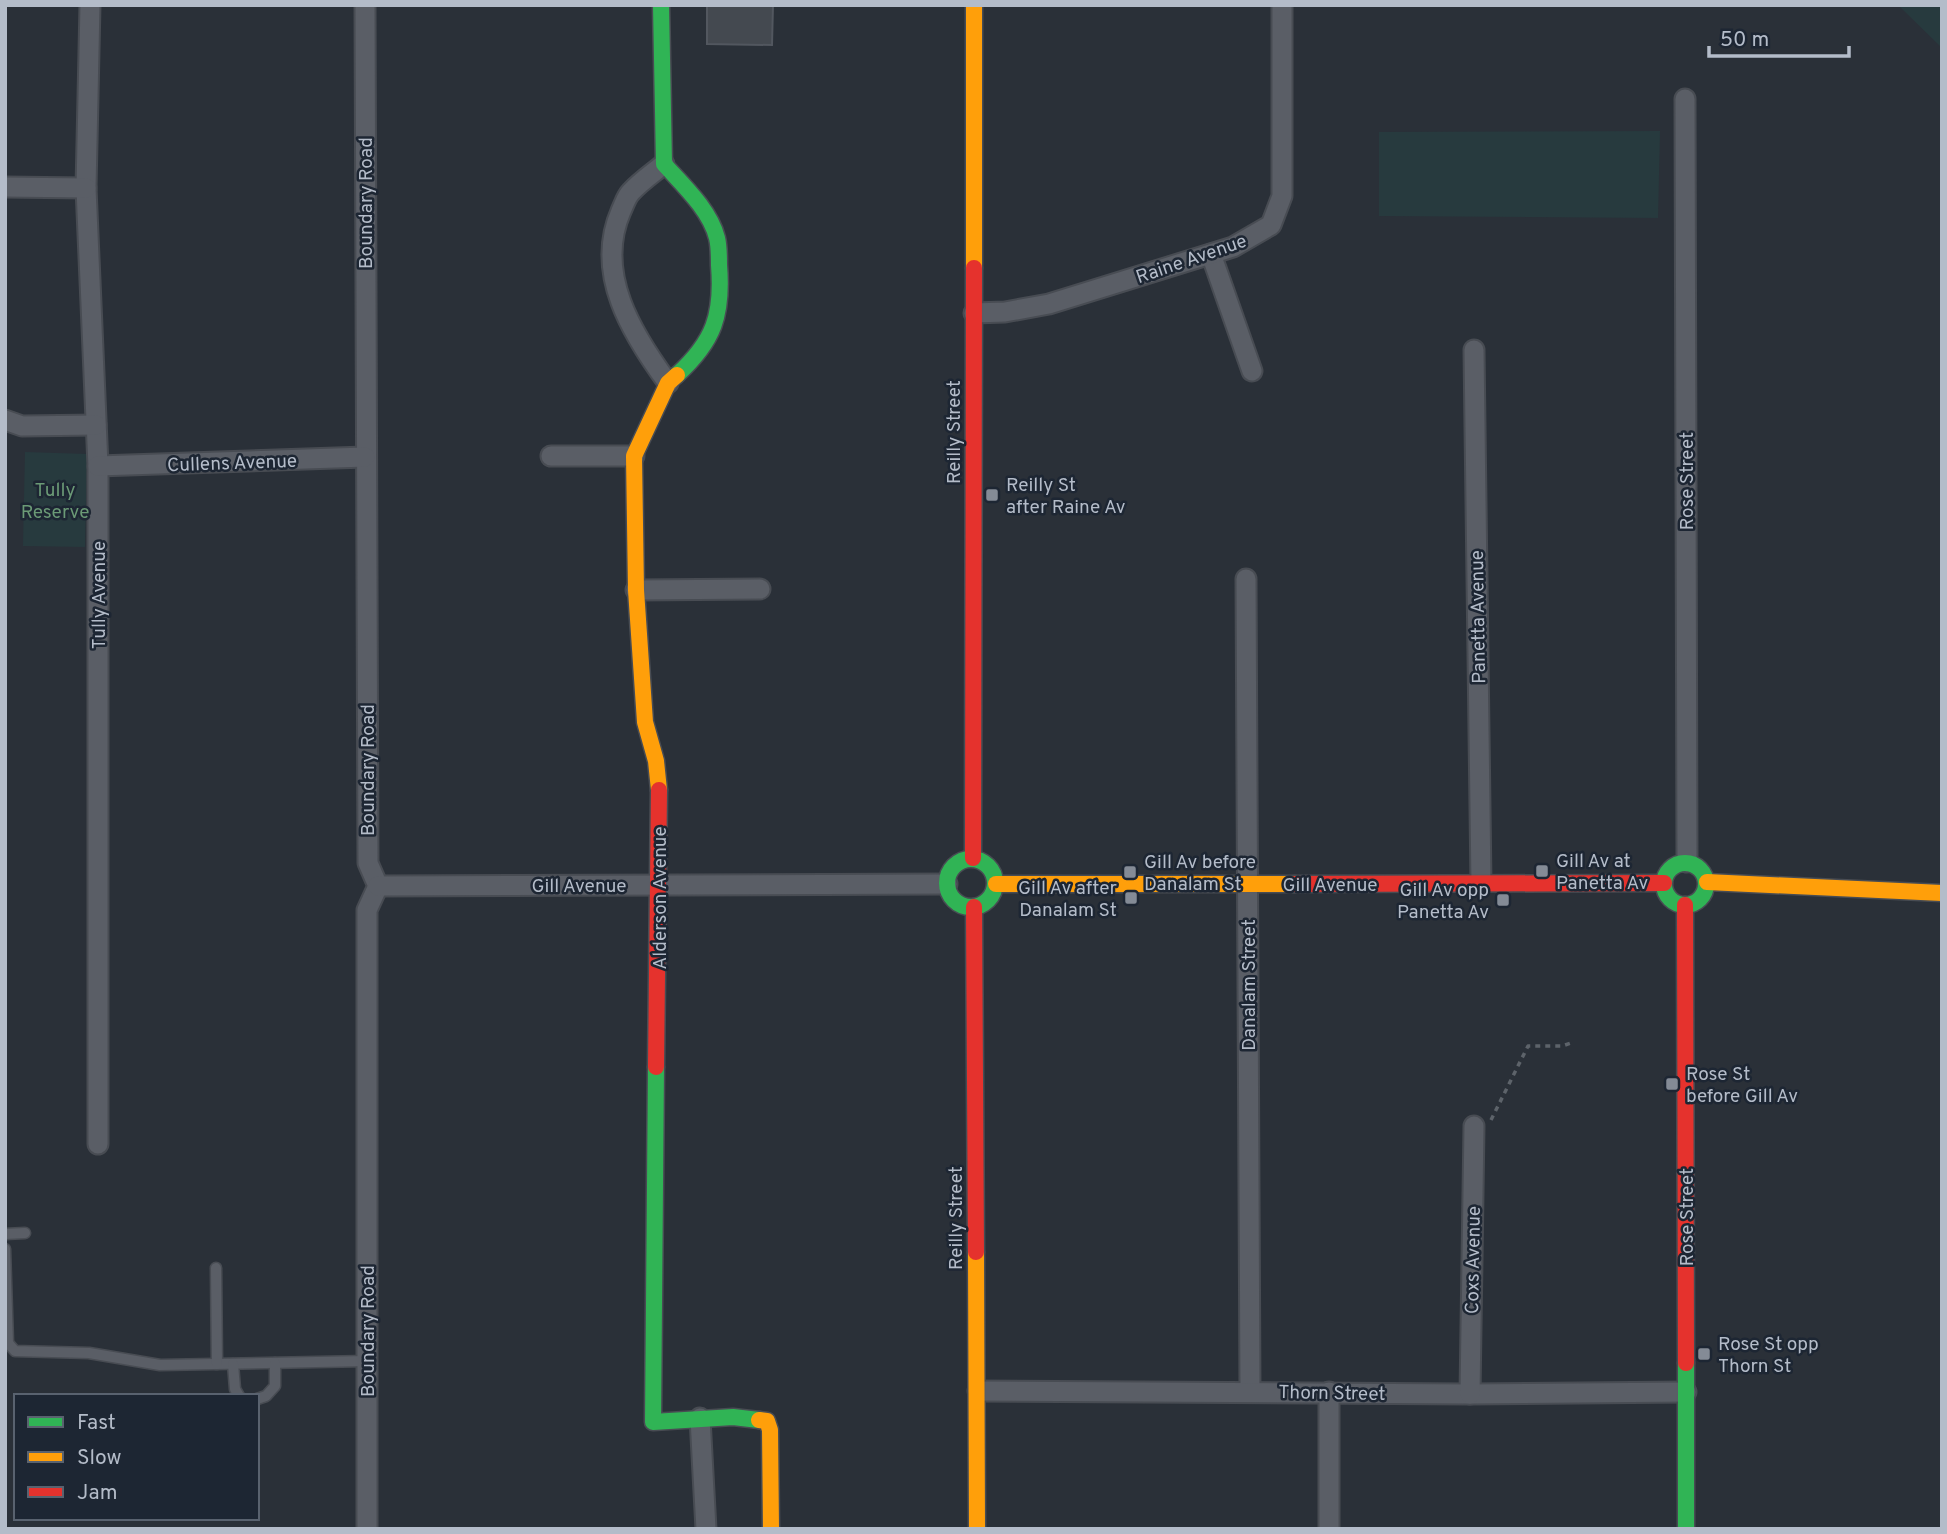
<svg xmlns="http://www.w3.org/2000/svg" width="1947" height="1534" font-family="Overpass,sans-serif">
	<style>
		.green { fill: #273a3e }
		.building { fill: #444950; stroke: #52575f; stroke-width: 2 }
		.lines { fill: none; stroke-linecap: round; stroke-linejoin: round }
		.lane-casing { stroke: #484c53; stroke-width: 13 }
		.street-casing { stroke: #484c53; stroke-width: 23 }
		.fast-casing { stroke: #484c53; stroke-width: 19 }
		.slow-casing { stroke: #484c53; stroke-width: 19 }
		.jam-casing { stroke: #484c53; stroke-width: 19 }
		.path { stroke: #5d636a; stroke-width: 3.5; stroke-dasharray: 5 5; stroke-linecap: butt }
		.lane { stroke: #5a5e66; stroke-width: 10 }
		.street { stroke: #5a5e66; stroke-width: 19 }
		.fast { stroke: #30b455; stroke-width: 16 }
		.slow { stroke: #ff9f0a; stroke-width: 16 }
		.jam { stroke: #e5322d; stroke-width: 16 }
		.poi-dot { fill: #848b96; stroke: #1d2633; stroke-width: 2.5 }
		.labels { text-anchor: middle; stroke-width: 5; stroke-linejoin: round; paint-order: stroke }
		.street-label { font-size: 19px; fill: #b4bcc9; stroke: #1d2633 }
		.poi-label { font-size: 19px; fill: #b4bcc9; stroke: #1d2633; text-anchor: start }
		.park-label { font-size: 19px; fill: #6b9a76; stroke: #1d2633 }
	</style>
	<rect width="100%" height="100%" fill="#2a3038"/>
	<g class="green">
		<path d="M1898,5H1942V48Z"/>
		<path d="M1660,131L1658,218L1379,216V132Z"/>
		<path d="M25,452L87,454L85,547L23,546Z"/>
	</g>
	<path class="building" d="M707,5H773L772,45L707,44Z"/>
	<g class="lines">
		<defs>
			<g id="lane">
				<path d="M5,1234L25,1233"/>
				<path d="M5,1249L8,1343L15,1351L89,1353L160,1365L367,1361"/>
				<path d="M216,1268L217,1364"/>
				<path d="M233,1364L235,1389L239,1396"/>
				<path d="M257,1399L266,1396L275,1386V1363"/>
			</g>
			<g id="street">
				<path d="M90,5L86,188L98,466V1144"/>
				<path d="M365,5L368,863L378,886L367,910V1529"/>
				<path d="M1685,99L1687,862"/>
				<path d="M664,164C653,173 640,182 631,192C626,197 624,205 621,211C594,273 632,334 668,383"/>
				<path d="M5,187L86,188"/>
				<path d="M1211,254L1252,371"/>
				<path d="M974,313L1005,312L1049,304L1233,247L1271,225L1282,196V5"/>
				<path d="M1474,350L1481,884"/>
				<path d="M5,420L22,426L96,425"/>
				<path d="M551,456H634"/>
				<path d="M98,466L365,457"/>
				<path d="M1246,579L1250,1391"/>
				<path d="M636,590L760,589"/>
				<path d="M378,886L947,884"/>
				<path d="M978,1391L1470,1394L1686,1392"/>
				<path d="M1329,1392V1529"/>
				<path d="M1470,1394L1474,1126"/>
				<path d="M700,1418L706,1529"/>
			</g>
			<g id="fast">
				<path d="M661,5L664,164C683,185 710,210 717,238C719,246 719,256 719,265C723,315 714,341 677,375"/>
				<circle cx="971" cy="883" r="24"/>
				<circle cx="1685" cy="884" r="21"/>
				<path d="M656,1067L653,1422L733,1417L759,1420"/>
				<path d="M1686,1363V1529"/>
			</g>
			<g id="slow">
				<path d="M974,268V5"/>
				<path d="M659,790L656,761L645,722L636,590L634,456L668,383L677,375"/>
				<path d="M1707,882L1942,893"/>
				<path d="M996,884H1295"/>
				<path d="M976,1252L977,1529"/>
				<path d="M759,1420L767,1421L770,1430L771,1529"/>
			</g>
			<g id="jam">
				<path d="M973,858L974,268"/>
				<path d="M1295,884L1664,883"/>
				<path d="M1685,905L1686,1363"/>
				<path d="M974,907L976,1252"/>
				<path d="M656,1067L659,790"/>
			</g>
		</defs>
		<use href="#lane" class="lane-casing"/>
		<use href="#street" class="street-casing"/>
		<use href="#fast" class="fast-casing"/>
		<use href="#slow" class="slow-casing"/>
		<use href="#jam" class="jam-casing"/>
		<path class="path" d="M1491,1120L1528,1046H1562L1571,1043"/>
		<use href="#lane" class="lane"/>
		<use href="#street" class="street"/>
		<use href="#fast" class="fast"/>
		<use href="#slow" class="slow"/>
		<use href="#jam" class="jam"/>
	</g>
	<g class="poi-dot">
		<rect x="985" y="488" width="14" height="14" rx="3.5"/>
		<rect x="1535" y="864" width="14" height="14" rx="3.5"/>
		<rect x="1123" y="865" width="14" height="14" rx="3.5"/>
		<rect x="1124" y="891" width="14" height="14" rx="3.5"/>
		<rect x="1496" y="893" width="14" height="14" rx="3.5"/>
		<rect x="1665" y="1077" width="14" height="14" rx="3.5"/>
		<rect x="1697" y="1347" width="14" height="14" rx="3.5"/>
	</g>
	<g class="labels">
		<g class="street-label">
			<text transform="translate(365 203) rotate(-90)" y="7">Boundary Road</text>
			<text transform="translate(1191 258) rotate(-19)" y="7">Raine Avenue</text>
			<text transform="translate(953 432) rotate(-90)" y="7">Reilly Street</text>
			<text transform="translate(232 462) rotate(-2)" y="7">Cullens Avenue</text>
			<text transform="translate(1686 481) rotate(-90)" y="7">Rose Street</text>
			<text transform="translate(98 595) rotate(-90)" y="7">Tully Avenue</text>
			<text transform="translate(1477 617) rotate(-91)" y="7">Panetta Avenue</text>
			<text transform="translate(367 770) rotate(-90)" y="7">Boundary Road</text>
			<text x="1330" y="891">Gill Avenue</text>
			<text x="579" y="892">Gill Avenue</text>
			<text transform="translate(659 898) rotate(-90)" y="7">Alderson Avenue</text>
			<text transform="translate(1248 985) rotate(-90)" y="7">Danalam Street</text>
			<text transform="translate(1686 1217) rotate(-90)" y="7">Rose Street</text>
			<text transform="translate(955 1218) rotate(-90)" y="7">Reilly Street</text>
			<text transform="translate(1472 1260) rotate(-89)" y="7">Coxs Avenue</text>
			<text transform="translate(367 1331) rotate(-90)" y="7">Boundary Road</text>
			<text transform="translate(1332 1392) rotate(1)" y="7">Thorn Street</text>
		</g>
		<g class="poi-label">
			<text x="1006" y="491">Reilly St<tspan x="1006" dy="22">after Raine Av</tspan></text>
			<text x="1556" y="867">Gill Av at<tspan x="1556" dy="22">Panetta Av</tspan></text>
			<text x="1144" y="868">Gill Av before<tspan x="1144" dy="22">Danalam St</tspan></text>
			<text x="1117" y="894" text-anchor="end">Gill Av after<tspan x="1117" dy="22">Danalam St</tspan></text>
			<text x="1489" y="896" text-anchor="end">Gill Av opp<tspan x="1489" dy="22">Panetta Av</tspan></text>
			<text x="1686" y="1080">Rose St<tspan x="1686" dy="22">before Gill Av</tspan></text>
			<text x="1718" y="1350">Rose St opp<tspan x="1718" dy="22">Thorn St</tspan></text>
		</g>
		<g class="park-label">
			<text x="55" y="496">Tully<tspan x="55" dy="22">Reserve</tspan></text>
		</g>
	</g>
	<rect width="1947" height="1534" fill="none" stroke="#b4bcc9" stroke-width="14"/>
	<rect x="14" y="1394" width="245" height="126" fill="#1d2633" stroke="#59626f" stroke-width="2"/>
	<rect x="28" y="1417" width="35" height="10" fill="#30b455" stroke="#59626f" stroke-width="2"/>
	<text x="77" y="1429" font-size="21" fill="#b4bcc9">Fast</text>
	<rect x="28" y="1452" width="35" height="10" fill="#ff9f0a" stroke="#59626f" stroke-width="2"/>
	<text x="77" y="1464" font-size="21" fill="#b4bcc9">Slow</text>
	<rect x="28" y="1487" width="35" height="10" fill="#e5322d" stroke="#59626f" stroke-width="2"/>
	<text x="77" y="1499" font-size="21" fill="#b4bcc9">Jam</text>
	<path d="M1709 46v10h140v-10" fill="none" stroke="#b4bcc9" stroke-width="3.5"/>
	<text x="1720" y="46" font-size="21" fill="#b4bcc9" stroke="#1d2633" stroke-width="5" paint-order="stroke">50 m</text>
</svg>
